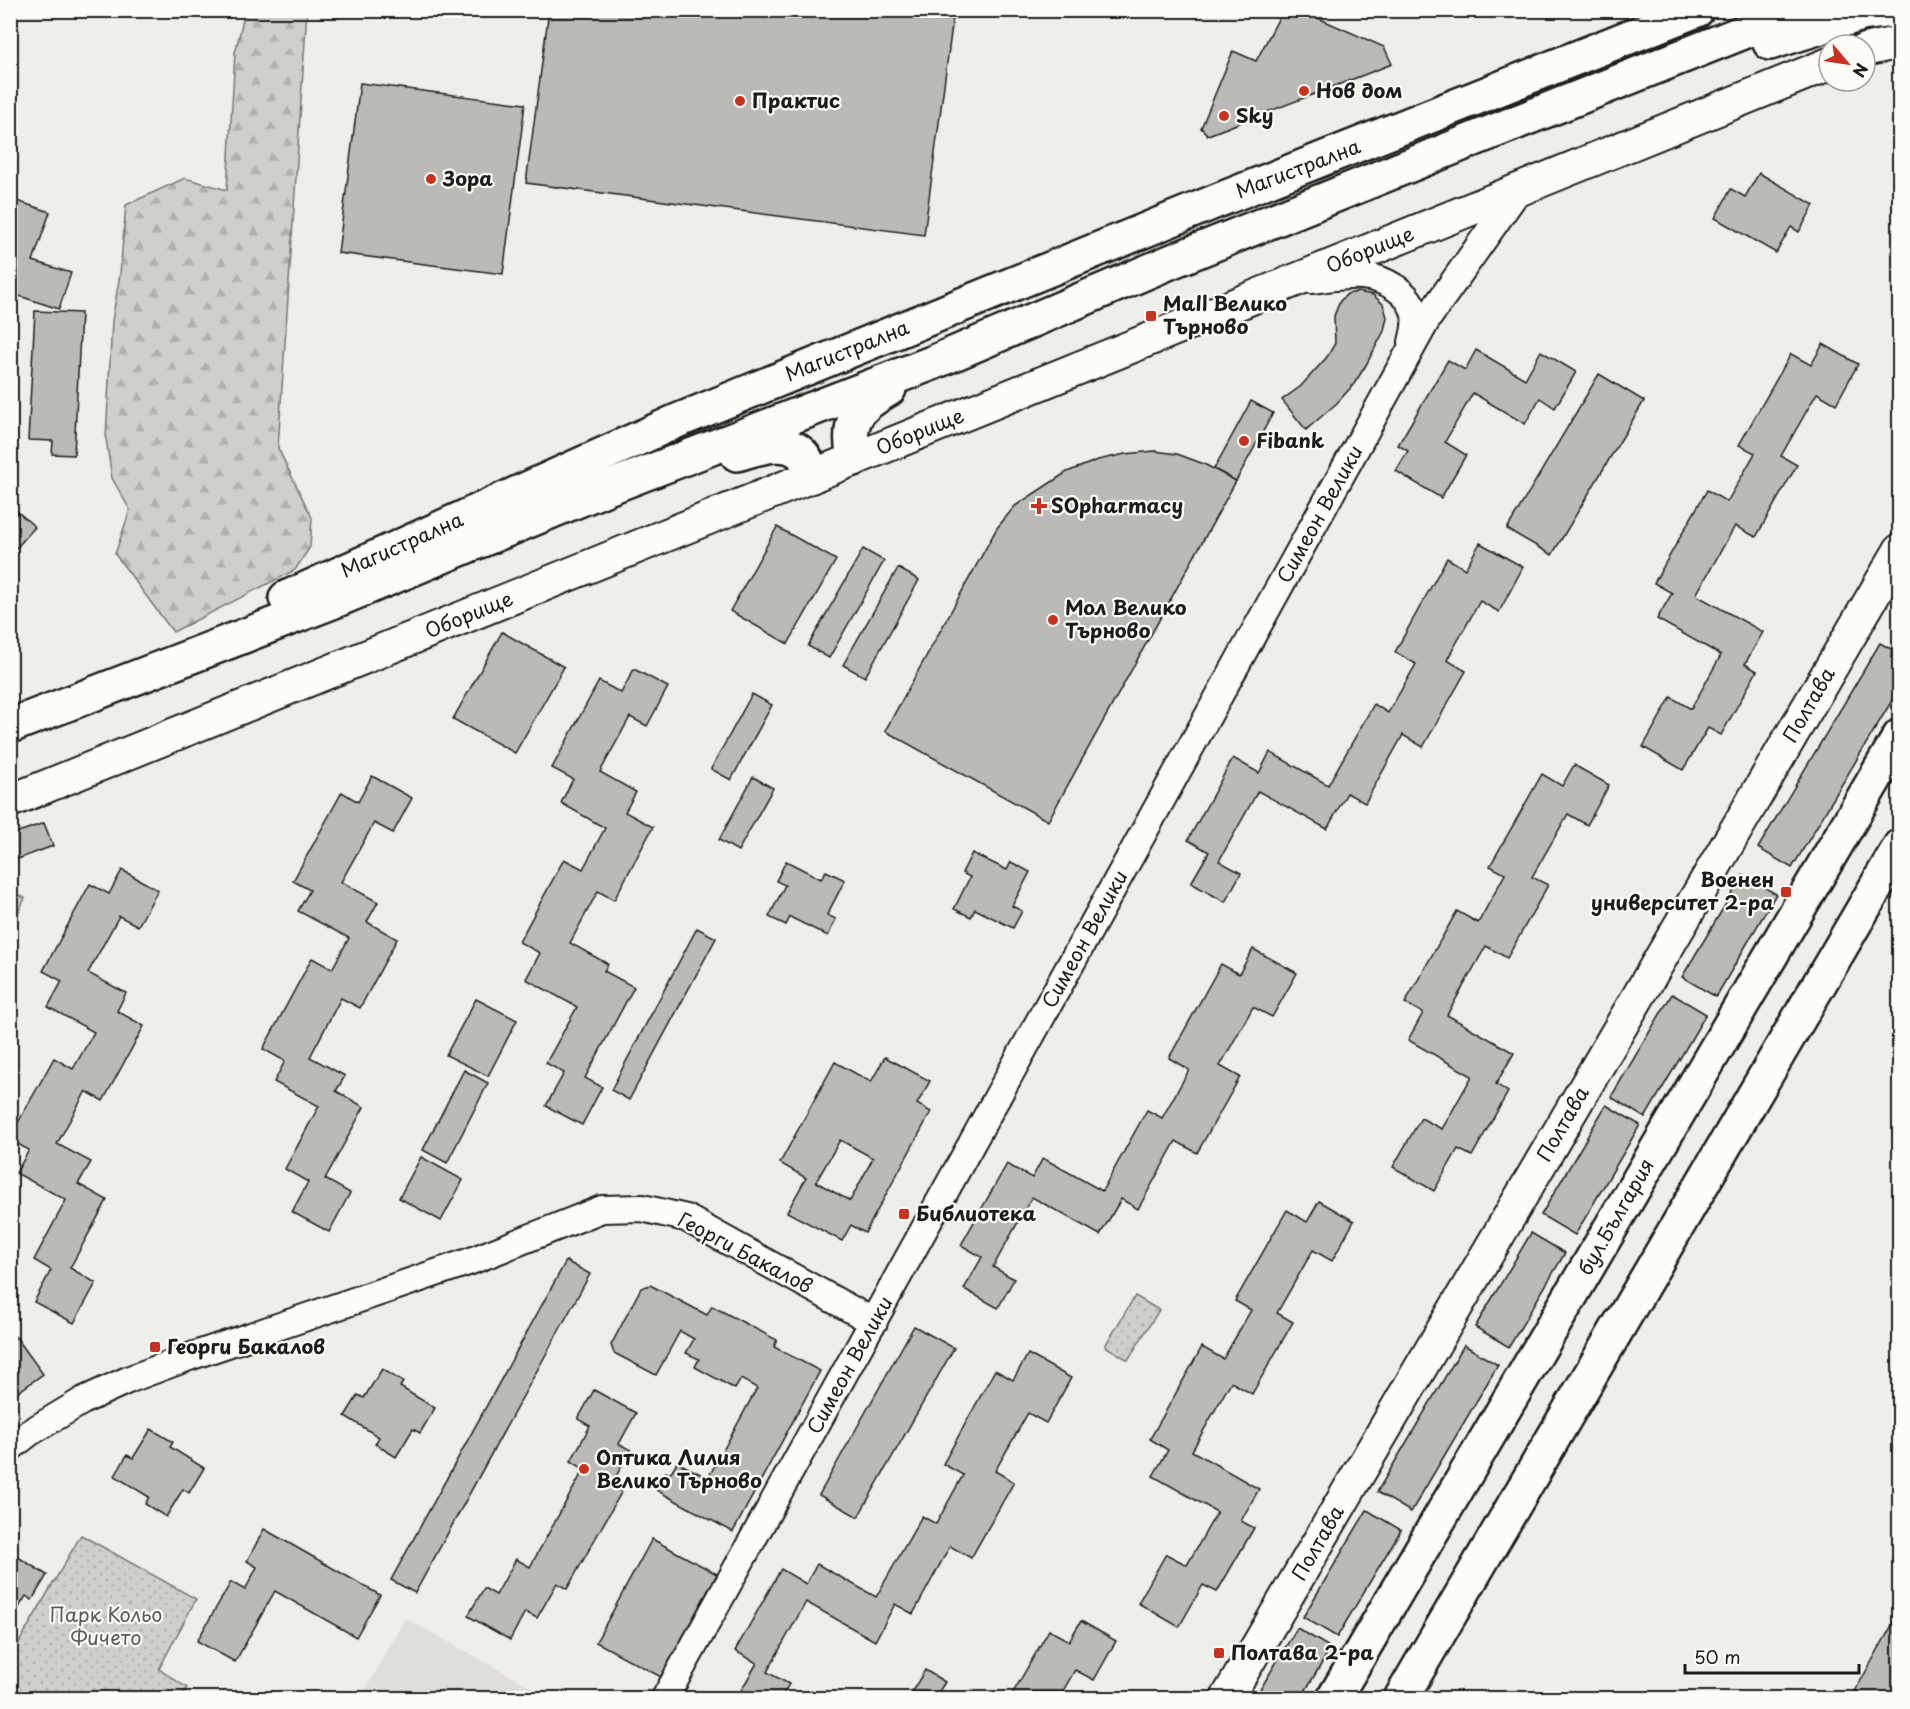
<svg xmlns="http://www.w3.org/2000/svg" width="1910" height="1709" font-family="'Playpen Sans',sans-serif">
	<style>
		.built { fill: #e0deda }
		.forest { fill: url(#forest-firs); stroke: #767674; stroke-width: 1.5 }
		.park { fill: url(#park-dots); stroke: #767674; stroke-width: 1.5 }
		.building { fill: #bbbab6; stroke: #1c1c1c; stroke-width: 1.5; fill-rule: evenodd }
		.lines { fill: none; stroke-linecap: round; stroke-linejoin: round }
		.minor-casing { stroke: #1c1c1c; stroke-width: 30 }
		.tertiary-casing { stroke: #1c1c1c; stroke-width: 36 }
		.secondary-casing { stroke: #1c1c1c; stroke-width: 38 }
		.primary-casing { stroke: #1c1c1c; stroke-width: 38 }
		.minor { stroke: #fdfcf7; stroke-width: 26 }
		.tertiary { stroke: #fdfcf7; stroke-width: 32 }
		.secondary { stroke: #fdfcf7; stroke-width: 33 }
		.primary { stroke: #fdfcf7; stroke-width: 33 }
		.poi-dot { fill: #c8321e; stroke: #fdfcf7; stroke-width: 2 }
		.labels { text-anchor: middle; stroke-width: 4.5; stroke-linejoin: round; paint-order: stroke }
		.poi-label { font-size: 20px; font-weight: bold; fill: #1c1c1c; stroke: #fdfcf7; text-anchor: start }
		.street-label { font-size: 20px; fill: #1c1c1c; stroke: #fdfcf7 }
		.park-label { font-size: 20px; fill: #5b5b5a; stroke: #fdfcf7 }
	</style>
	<defs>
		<pattern id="forest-firs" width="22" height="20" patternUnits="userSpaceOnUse" patternTransform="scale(1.5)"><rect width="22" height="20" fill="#d0cfcc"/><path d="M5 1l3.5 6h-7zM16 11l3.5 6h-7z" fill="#b2b1af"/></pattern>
		<pattern id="park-dots" width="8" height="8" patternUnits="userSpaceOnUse" patternTransform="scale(1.5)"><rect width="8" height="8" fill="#d0cfcc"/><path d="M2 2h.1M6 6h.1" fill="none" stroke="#b2b1af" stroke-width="1.8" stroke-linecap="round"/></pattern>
	</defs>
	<rect width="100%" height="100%" fill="#f0eeea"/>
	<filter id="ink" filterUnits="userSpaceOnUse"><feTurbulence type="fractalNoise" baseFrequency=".0167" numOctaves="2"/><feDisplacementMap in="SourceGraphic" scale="12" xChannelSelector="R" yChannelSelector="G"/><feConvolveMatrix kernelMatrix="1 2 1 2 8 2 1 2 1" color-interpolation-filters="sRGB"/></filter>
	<g filter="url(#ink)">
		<path class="built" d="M405,1618L551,1698H361Z"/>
		<path class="forest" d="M245,11H307L278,448L312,518L310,547L295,570L173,632L115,554L130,510L112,478L106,439L112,321L120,274L126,205L185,178L227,190L235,53Z"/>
		<g class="park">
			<path d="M11,891L25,898L11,928Z"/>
			<path d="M1135,1296L1159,1310L1128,1360L1105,1346Z"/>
			<path d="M81,1535L196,1599L159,1669L187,1688L181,1698H11V1650L14,1651Z"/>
		</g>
		<g class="building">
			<path d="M549,10H896L953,18L924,235L526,183Z"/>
			<path d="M1283,10H1300L1384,47L1392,64L1208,135L1201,128L1233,51L1256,61Z"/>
			<path d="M360,83L525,104L503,274L338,253Z"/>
			<path d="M1759,173L1814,205L1799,232L1791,227L1776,253L1715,218L1731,189L1745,197Z"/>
			<path d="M14,200L50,212L33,261L71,273L59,309L10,293V210Z"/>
			<path d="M1358,292L1373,295L1383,304L1387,317L1384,331L1366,365L1354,384L1337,403L1306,430L1282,400L1301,386L1327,357L1335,343L1334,316L1340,301L1347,294Z"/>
			<path d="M35,311L81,313L74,455L52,454L53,441L28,440Z"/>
			<path d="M1823,344L1858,364L1836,404L1817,393L1781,456L1797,465L1756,537L1735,526L1696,595L1763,632L1745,664L1757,671L1721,735L1708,728L1683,770L1643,747L1671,697L1691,709L1721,655L1657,619L1672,593L1654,583L1707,490L1727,502L1755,453L1739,445L1791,354L1811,365Z"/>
			<path d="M1476,350L1525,379L1541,351L1576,372L1555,408L1540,398L1525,424L1473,393L1445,442L1466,455L1441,498L1396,471L1408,451L1398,445L1448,360L1465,370Z"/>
			<path d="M1599,374L1644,401L1552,555L1507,529Z"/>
			<path d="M1251,401L1273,413L1236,481L1214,469Z"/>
			<path d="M1155,451L1177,454L1204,464L1236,481L1048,821L885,731L997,528L1015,506L1067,472L1098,460L1125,454Z"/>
			<path d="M18,512L35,527L10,555V516L13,518Z"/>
			<path d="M777,527L836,560L788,644L730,611Z"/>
			<path d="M1480,543L1523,567L1499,612L1480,601L1447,660L1466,671L1423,747L1403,735L1365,803L1347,793L1327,829L1258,791L1219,861L1241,873L1225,902L1191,883L1209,852L1188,840L1233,758L1259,773L1270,752L1328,785L1374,704L1388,713L1416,664L1395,652L1447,558L1465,569Z"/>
			<path d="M863,549L884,561L829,658L808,646Z"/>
			<path d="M898,568L919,580L865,677L843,665Z"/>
			<path d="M502,632L564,667L515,753L453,719Z"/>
			<path d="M1880,643L1900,654V687L1792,868L1758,848Z"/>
			<path d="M634,669L668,687L647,726L630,717L600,772L636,792L625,812L653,827L614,900L598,891L570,943L608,964L604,971L634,987L585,1078L602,1087L582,1125L546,1106L564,1073L546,1063L577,1007L526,979L540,953L519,942L564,859L583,869L605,828L561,803L573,779L552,768L599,681L621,693Z"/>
			<path d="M752,694L772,705L731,780L711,769Z"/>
			<path d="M1574,765L1609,785L1587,825L1568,814L1532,877L1548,885L1507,958L1486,946L1447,1015L1514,1053L1496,1084L1508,1092L1472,1156L1458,1149L1434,1191L1393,1167L1421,1118L1442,1129L1472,1076L1408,1040L1423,1013L1405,1003L1457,911L1478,923L1505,874L1490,866L1542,774L1562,786Z"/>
			<path d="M372,776L412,798L393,833L374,823L341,882L378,902L367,922L397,939L360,1008L341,998L310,1057L345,1076L336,1091L364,1107L325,1179L350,1193L329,1232L292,1212L308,1182L285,1169L319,1106L274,1082L285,1061L263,1049L312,958L332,969L349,938L298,911L310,890L293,881L342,792L358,802Z"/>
			<path d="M753,777L773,788L738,851L719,840Z"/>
			<path d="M44,823L53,846L15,860L10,847V835Z"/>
			<path d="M972,853L1007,870L1011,862L1030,872L1012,906L1022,911L1013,928L975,909L971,917L954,909L970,877L962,873Z"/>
			<path d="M786,861L821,879L826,871L845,880L827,915L836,919L828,936L790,917L786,925L769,917L785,885L776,881Z"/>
			<path d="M122,870L158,890L138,926L119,916L88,973L126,993L117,1011L144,1026L103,1101L86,1091L57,1144L91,1162L78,1184L107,1200L70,1268L96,1283L74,1323L34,1302L51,1270L34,1260L66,1200L16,1173L29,1150L10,1140V1137L54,1058L73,1069L94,1032L48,1007L62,981L43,971L90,884L109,894Z"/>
			<path d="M1743,875L1776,894L1716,997L1682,977Z"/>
			<path d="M697,928L716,938L629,1100L611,1090Z"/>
			<path d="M1253,949L1297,973L1272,1017L1253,1007L1220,1066L1240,1077L1197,1153L1176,1141L1138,1209L1121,1199L1100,1235L1032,1197L993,1267L1014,1279L998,1308L964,1289L982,1257L961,1245L1007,1164L1032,1178L1043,1158L1102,1191L1147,1110L1162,1118L1189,1070L1169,1058L1221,964L1239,974Z"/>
			<path d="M1672,994L1706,1014L1645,1118L1611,1097Z"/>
			<path d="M476,999L517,1020L488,1076L446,1055Z"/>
			<path d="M885,1057L930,1081L917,1104L931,1112L865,1233L851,1225L842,1241L787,1212L806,1178L780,1163L835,1062L871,1082ZM840,1140L873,1158L850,1201L816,1182Z"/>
			<path d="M464,1070L488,1083L447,1163L423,1150Z"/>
			<path d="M1606,1105L1640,1125L1575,1235L1541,1215Z"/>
			<path d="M421,1157L463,1180L441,1221L399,1198Z"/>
			<path d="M1319,1201L1354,1221L1332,1261L1313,1250L1277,1313L1293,1322L1252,1394L1231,1382L1192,1451L1259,1489L1241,1521L1254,1528L1217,1592L1203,1585L1179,1627L1138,1603L1166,1554L1187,1565L1217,1512L1153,1476L1168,1450L1150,1439L1202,1347L1223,1359L1251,1310L1235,1301L1287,1210L1307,1222Z"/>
			<path d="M1531,1233L1565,1253L1509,1347L1475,1327Z"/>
			<path d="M566,1261L590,1274L415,1593L391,1580Z"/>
			<path d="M650,1285L707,1315L712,1306L777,1340L774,1347L820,1371L733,1532L656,1490L666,1472L670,1474L677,1462L708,1478L757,1388L741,1379L735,1389L695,1367L699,1359L686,1353L694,1339L680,1331L656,1375L614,1353L611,1345L641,1288Z"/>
			<path d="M914,1326L954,1348L858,1517L819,1495Z"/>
			<path d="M16,1337L43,1374L10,1398V1341Z"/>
			<path d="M1464,1345L1498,1365L1411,1512L1377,1492Z"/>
			<path d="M1028,1354L1071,1378L1046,1423L1028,1413L995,1471L1014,1482L971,1558L950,1546L913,1614L895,1604L875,1641L806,1602L767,1672L789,1684L781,1698H747L739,1694L757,1663L735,1651L781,1569L806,1584L817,1564L876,1597L922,1516L936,1524L963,1475L943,1464L995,1370L1013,1380Z"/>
			<path d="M382,1369L403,1382L400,1387L435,1408L420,1433L413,1429L396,1457L375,1444L379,1437L345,1416L358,1395L364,1398Z"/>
			<path d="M594,1390L636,1413L619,1444L631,1450L611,1485L622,1491L567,1589L557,1583L537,1618L525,1612L510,1640L468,1616L484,1588L496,1595L516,1559L530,1567L584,1469L571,1461L590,1426L578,1419Z"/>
			<path d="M151,1429L173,1442L170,1447L204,1468L189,1493L183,1489L166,1517L145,1504L149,1497L115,1476L127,1455L133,1458Z"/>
			<path d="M1367,1510L1401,1530L1337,1637L1303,1617Z"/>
			<path d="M264,1529L380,1595L356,1637L275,1591L235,1662L197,1641L231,1582L245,1590L257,1567L247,1561Z"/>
			<path d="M652,1539L717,1574L661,1677L596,1642Z"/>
			<path d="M10,1546L16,1550L13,1554L47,1575L32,1600L26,1596L10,1621Z"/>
			<path d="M1900,1611V1698H1867L1855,1691Z"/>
			<path d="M1081,1621L1116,1641L1094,1680L1075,1670L1059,1698H1010L1049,1630L1069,1641Z"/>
			<path d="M1297,1628L1331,1648L1301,1698H1255Z"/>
			<path d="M925,1670L945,1682L935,1698H908Z"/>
		</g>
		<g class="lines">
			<defs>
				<g id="minor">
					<path d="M1311,280C1328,278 1346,275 1362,276C1384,278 1411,292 1415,315C1417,324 1414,333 1412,342"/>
					<path d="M10,1448L29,1433L84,1400L130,1379L189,1357L471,1261L602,1209L642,1208L686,1218L874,1322"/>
					<path d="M665,1698L1428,318L1519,189"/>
				</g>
				<g id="tertiary">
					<path d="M1865,50L1900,42"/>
					<path d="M10,801L1829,64"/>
					<path d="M1227,1698L1900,550"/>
				</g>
				<g id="secondary">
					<path d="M1334,1698L1900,736"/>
					<path d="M1401,1698L1900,846"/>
				</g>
				<g id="primary">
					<path d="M1770,43L1862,14L1893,10"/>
					<path d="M737,454C757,448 790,436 805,458C809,463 810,470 812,476"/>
					<path d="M854,459C846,420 856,408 889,389"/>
					<path d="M286,598L677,421L1224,198L1697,10"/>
					<path d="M10,726L337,600L610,487L932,363L1170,262L1477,138L1799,10"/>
				</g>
			</defs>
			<use href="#minor" class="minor-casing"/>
			<use href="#tertiary" class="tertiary-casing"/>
			<use href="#secondary" class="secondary-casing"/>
			<use href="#primary" class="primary-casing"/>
			<use href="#minor" class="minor"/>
			<use href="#tertiary" class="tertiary"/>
			<use href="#secondary" class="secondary"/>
			<use href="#primary" class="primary"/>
		</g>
	</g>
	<g class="poi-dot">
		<circle cx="1304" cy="91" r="6"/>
		<circle cx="740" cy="101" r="6"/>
		<circle cx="1224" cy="116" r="6"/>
		<circle cx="431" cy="179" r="6"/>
		<rect x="1145" y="310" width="12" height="12" rx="3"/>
		<circle cx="1244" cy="441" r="6"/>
		<path d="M1036 497h6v6h6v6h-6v6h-6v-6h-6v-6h6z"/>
		<circle cx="1053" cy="620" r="6"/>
		<rect x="1780" y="886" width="12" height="12" rx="3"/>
		<rect x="898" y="1208" width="12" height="12" rx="3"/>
		<rect x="149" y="1341" width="12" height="12" rx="3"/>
		<circle cx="584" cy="1469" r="6"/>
		<rect x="1213" y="1647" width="12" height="12" rx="3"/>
	</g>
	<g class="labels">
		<g class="poi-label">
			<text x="1316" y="98">Нов дом</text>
			<text x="752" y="108">Практис</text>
			<text x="1236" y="123">Sky</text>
			<text x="443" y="186">Зора</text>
			<text x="1163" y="311">Mall Велико<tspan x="1163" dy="23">Търново</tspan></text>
			<text x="1256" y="448">Fibank</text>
			<text x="1051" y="513">SOpharmacy</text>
			<text x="1065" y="615">Мол Велико<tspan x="1065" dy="23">Търново</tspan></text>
			<text x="1774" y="887" text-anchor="end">Военен<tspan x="1774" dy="23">университет 2-ра</tspan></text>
			<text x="916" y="1221">Библиотека</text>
			<text x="167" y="1354">Георги Бакалов</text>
			<text x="596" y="1465">Оптика Лилия<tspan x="596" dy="23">Велико Търново</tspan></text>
			<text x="1231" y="1660">Полтава 2-ра</text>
		</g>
		<g class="street-label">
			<text transform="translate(1298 169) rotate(-21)" y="7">Магистрална</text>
			<text transform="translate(1370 250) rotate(-22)" y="7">Оборище</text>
			<text transform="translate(847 351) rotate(-22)" y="7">Магистрална</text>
			<text transform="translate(920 432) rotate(-22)" y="7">Оборище</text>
			<text transform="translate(1320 514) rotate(-61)" y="7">Симеон Велики</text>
			<text transform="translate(402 545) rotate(-24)" y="7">Магистрална</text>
			<text transform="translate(469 615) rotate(-22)" y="7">Оборище</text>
			<text transform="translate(1809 705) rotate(-60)" y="7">Полтава</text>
			<text transform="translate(1085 939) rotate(-61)" y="7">Симеон Велики</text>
			<text transform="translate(1563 1124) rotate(-60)" y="7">Полтава</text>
			<text transform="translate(1616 1217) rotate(-60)" y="7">бул.България</text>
			<text transform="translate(745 1253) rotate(28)" y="7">Георги Бакалов</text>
			<text transform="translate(850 1365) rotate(-61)" y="7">Симеон Велики</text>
			<text transform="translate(1318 1543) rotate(-60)" y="7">Полтава</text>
		</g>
		<g class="park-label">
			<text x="106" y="1622">Парк Кольо<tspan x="106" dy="23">Фичето</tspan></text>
		</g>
	</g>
	<rect width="1910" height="1709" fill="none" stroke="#fdfcf7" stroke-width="36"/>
	<rect x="18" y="18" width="1874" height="1673" fill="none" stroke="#1c1c1c" stroke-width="2" filter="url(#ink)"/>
	<g transform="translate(1847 63) rotate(119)"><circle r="28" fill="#fdfcf7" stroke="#a3a29f" stroke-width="1.5"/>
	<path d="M0-4.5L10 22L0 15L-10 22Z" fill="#c8321e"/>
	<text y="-9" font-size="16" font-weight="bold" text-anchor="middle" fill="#1c1c1c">N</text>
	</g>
	<path d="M1685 1664v9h174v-9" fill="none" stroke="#1c1c1c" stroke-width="3"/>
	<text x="1694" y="1664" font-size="18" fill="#1c1c1c" stroke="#fdfcf7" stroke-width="4.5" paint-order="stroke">50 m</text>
</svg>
